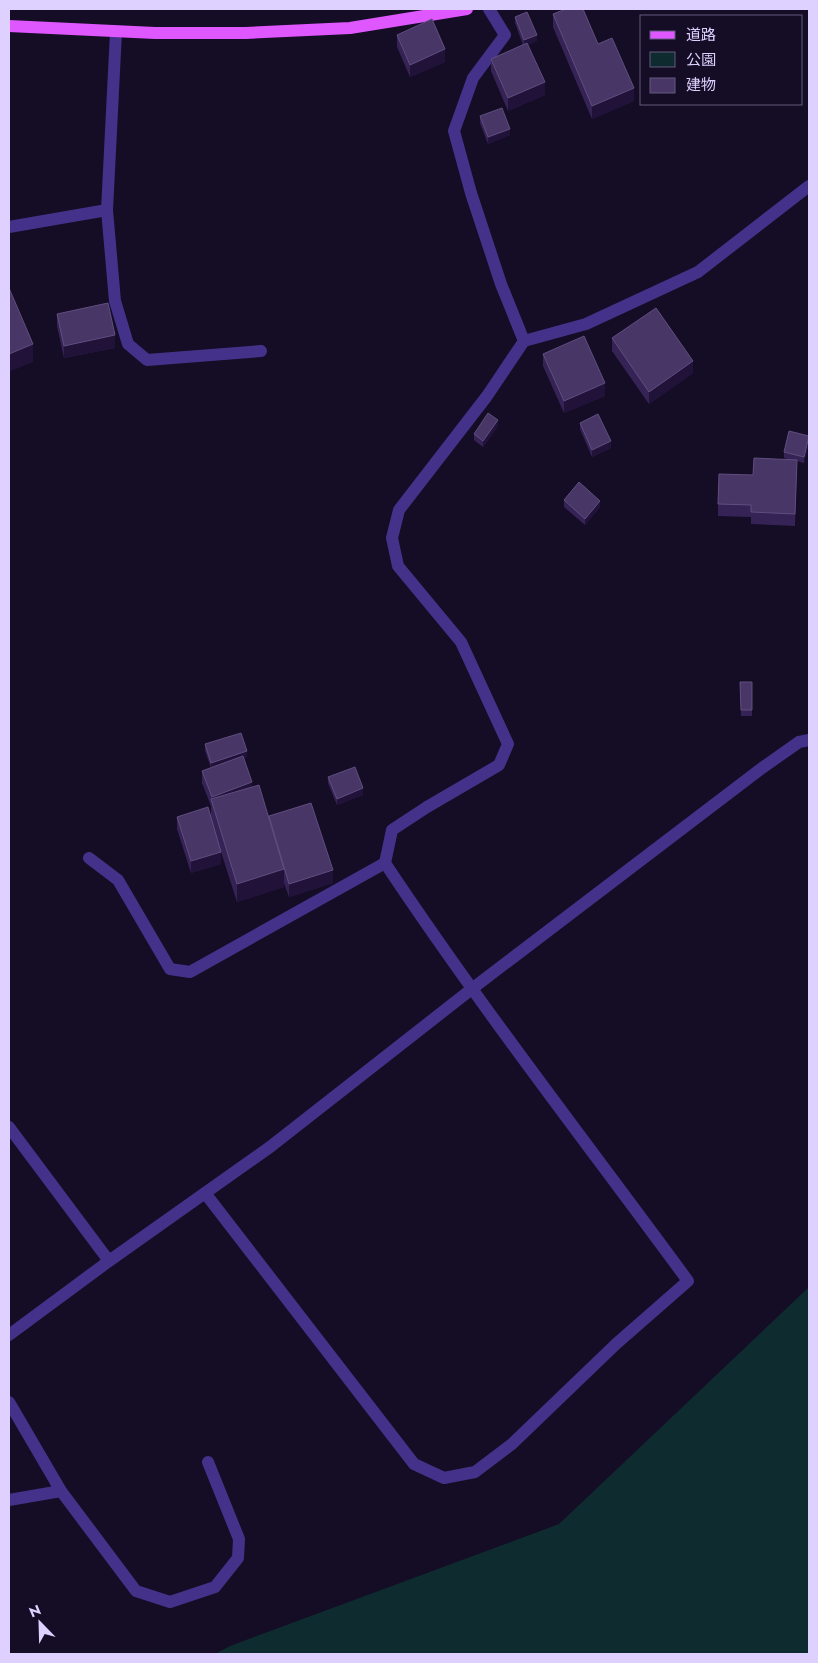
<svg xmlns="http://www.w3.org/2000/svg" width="818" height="1663" font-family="Jost,'Noto Sans JP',sans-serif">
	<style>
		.green { fill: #0e2b30 }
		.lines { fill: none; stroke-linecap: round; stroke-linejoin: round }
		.minor { stroke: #44328a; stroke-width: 12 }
		.major { stroke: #de57ff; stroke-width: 12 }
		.wall { fill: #362355 }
		.shaded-wall { fill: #21123a }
		.building { fill: #483667; stroke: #5f4e7f }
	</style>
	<rect width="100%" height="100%" fill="#150c25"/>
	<path class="green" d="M809,1287V1654H215L230,1646L559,1524Z"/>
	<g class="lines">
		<g class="minor">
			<path d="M107,210L115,301L128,344L147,360L261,351"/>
			<path d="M9,227L107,210L116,32"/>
			<path d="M524,341L586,324L698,272L809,186"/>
			<path d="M89,858L118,880L170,969L190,972L385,863"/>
			<path d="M9,1127L109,1261L270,1147L473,988L762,768L799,742L809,740"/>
			<path d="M205,1193L414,1464L444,1478L475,1472L512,1444L616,1344L688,1281C586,1142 480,1006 385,863L392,830L427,807L499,765L508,744L461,642L398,566L392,538L399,510L487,396L524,341L501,284L471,193L454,131L473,78L505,35L489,9"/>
			<path d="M9,1335L109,1261"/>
			<path d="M9,1402L61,1491L9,1500"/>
			<path d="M61,1491L136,1591L170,1602L215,1587L238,1558L239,1539L208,1462"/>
		</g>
		<path class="major" d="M9,26L155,33H246L350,28L467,9"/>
	</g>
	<g class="wall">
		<path d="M553,14L598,44L634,101L592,119L553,27Z"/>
		<path d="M515,17L537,41L528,45L545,95L508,111L491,71V59L523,45L515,23Z"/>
		<path d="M397,35L445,62L410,77L397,47Z"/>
		<path d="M480,116L510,135L488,144L480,123Z"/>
		<path d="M57,314L115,348L64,358L57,326Z"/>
		<path d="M612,338L693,373L649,404L612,351Z"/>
		<path d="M543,354L605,396L564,413L543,366Z"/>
		<path d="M580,423L611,448L592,457L580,429Z"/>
		<path d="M498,426L483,447L474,440V434Z"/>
		<path d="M809,442L804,463L797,461L795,526L751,524V517L718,516V504L790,460L784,458V452Z"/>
		<path d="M564,500L600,507L585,525L564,507Z"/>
		<path d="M740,682L752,710V716H741Z"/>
		<path d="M205,744L247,757L244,758L252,787L269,816L333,883L289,897L284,883V887L237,902L221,852V864L191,873L177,829V817H211V806L202,783V771L211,768L205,751Z"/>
		<path d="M328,777L363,795L337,805L328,783Z"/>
	</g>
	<g class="shaded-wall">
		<path d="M537,35V41L524,47V40Z"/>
		<path d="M445,49V62L410,77V65Z"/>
		<path d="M545,82V95L508,111V98Z"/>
		<path d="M634,88V101L592,119V106Z"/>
		<path d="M510,129V135L488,144V137Z"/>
		<path d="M115,335V348L64,358V346Z"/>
		<path d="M33,344V362L9,372V354Z"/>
		<path d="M693,361V373L649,404V392Z"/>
		<path d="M605,383V396L564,413V401Z"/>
		<path d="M498,420V426L483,447V441Z"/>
		<path d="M809,436V442L804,463V457Z"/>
		<path d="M611,441V448L592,457V450Z"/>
		<path d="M797,460V473L795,526V514Z"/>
		<path d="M600,501V507L585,525V519Z"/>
		<path d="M247,751V757L211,769V763Z"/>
		<path d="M252,782V795L212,803V797Z"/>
		<path d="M363,788V795L337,805V799Z"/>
		<path d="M221,852V864L191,873V861Z"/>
		<path d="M284,869V887L237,902V884Z"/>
		<path d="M333,870V883L289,897V884Z"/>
	</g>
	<g class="building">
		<path d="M566,9H583L598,44L612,38L634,88L592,106L553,14Z"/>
		<path d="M527,12L537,35L524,40L515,17Z"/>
		<path d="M432,19L445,49L410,65L397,35Z"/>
		<path d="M527,43L545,82L508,98L491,59Z"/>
		<path d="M502,108L510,129L488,137L480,116Z"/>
		<path d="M9,288L33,344L9,354Z"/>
		<path d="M108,303L115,335L64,346L57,314Z"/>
		<path d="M656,308L693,361L649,392L612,338Z"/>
		<path d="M584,336L605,383L564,401L543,354Z"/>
		<path d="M488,413L498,420L483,441L474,434Z"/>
		<path d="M598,414L611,441L592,450L580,423Z"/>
		<path d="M789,431L809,436L804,457L784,452Z"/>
		<path d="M754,458L797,460L795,514L751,512V505L718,504L719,474L753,475Z"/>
		<path d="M579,482L600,501L585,519L564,500Z"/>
		<path d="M740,682H752V710H741Z"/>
		<path d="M241,733L247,751L211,763L205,744Z"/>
		<path d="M243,756L252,782L212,797L202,771Z"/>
		<path d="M355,767L363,788L337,799L328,777Z"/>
		<path d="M259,785L284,869L237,884L211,799Z"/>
		<path d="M311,803L333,870L289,884L269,816Z"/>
		<path d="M208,807L221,852L191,861L177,817Z"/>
	</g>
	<rect width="818" height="1663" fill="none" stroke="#ded0ff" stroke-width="20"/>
	<rect x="640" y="15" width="162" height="90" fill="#150c25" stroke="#655a7c"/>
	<rect x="650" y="31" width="25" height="8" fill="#de57ff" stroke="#655a7c"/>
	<text x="686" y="40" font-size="15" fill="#ded0ff">道路</text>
	<rect x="650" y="52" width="25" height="15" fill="#0e2b30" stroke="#655a7c"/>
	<text x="686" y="65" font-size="15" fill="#ded0ff">公園</text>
	<rect x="650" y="78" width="25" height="15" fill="#483667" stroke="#655a7c"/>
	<text x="686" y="90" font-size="15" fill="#ded0ff">建物</text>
	<g transform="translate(40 1623) rotate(337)" stroke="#150c25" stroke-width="4" paint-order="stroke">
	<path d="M0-4L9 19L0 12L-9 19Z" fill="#ded0ff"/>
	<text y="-8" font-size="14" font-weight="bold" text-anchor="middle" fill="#ded0ff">N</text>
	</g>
</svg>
